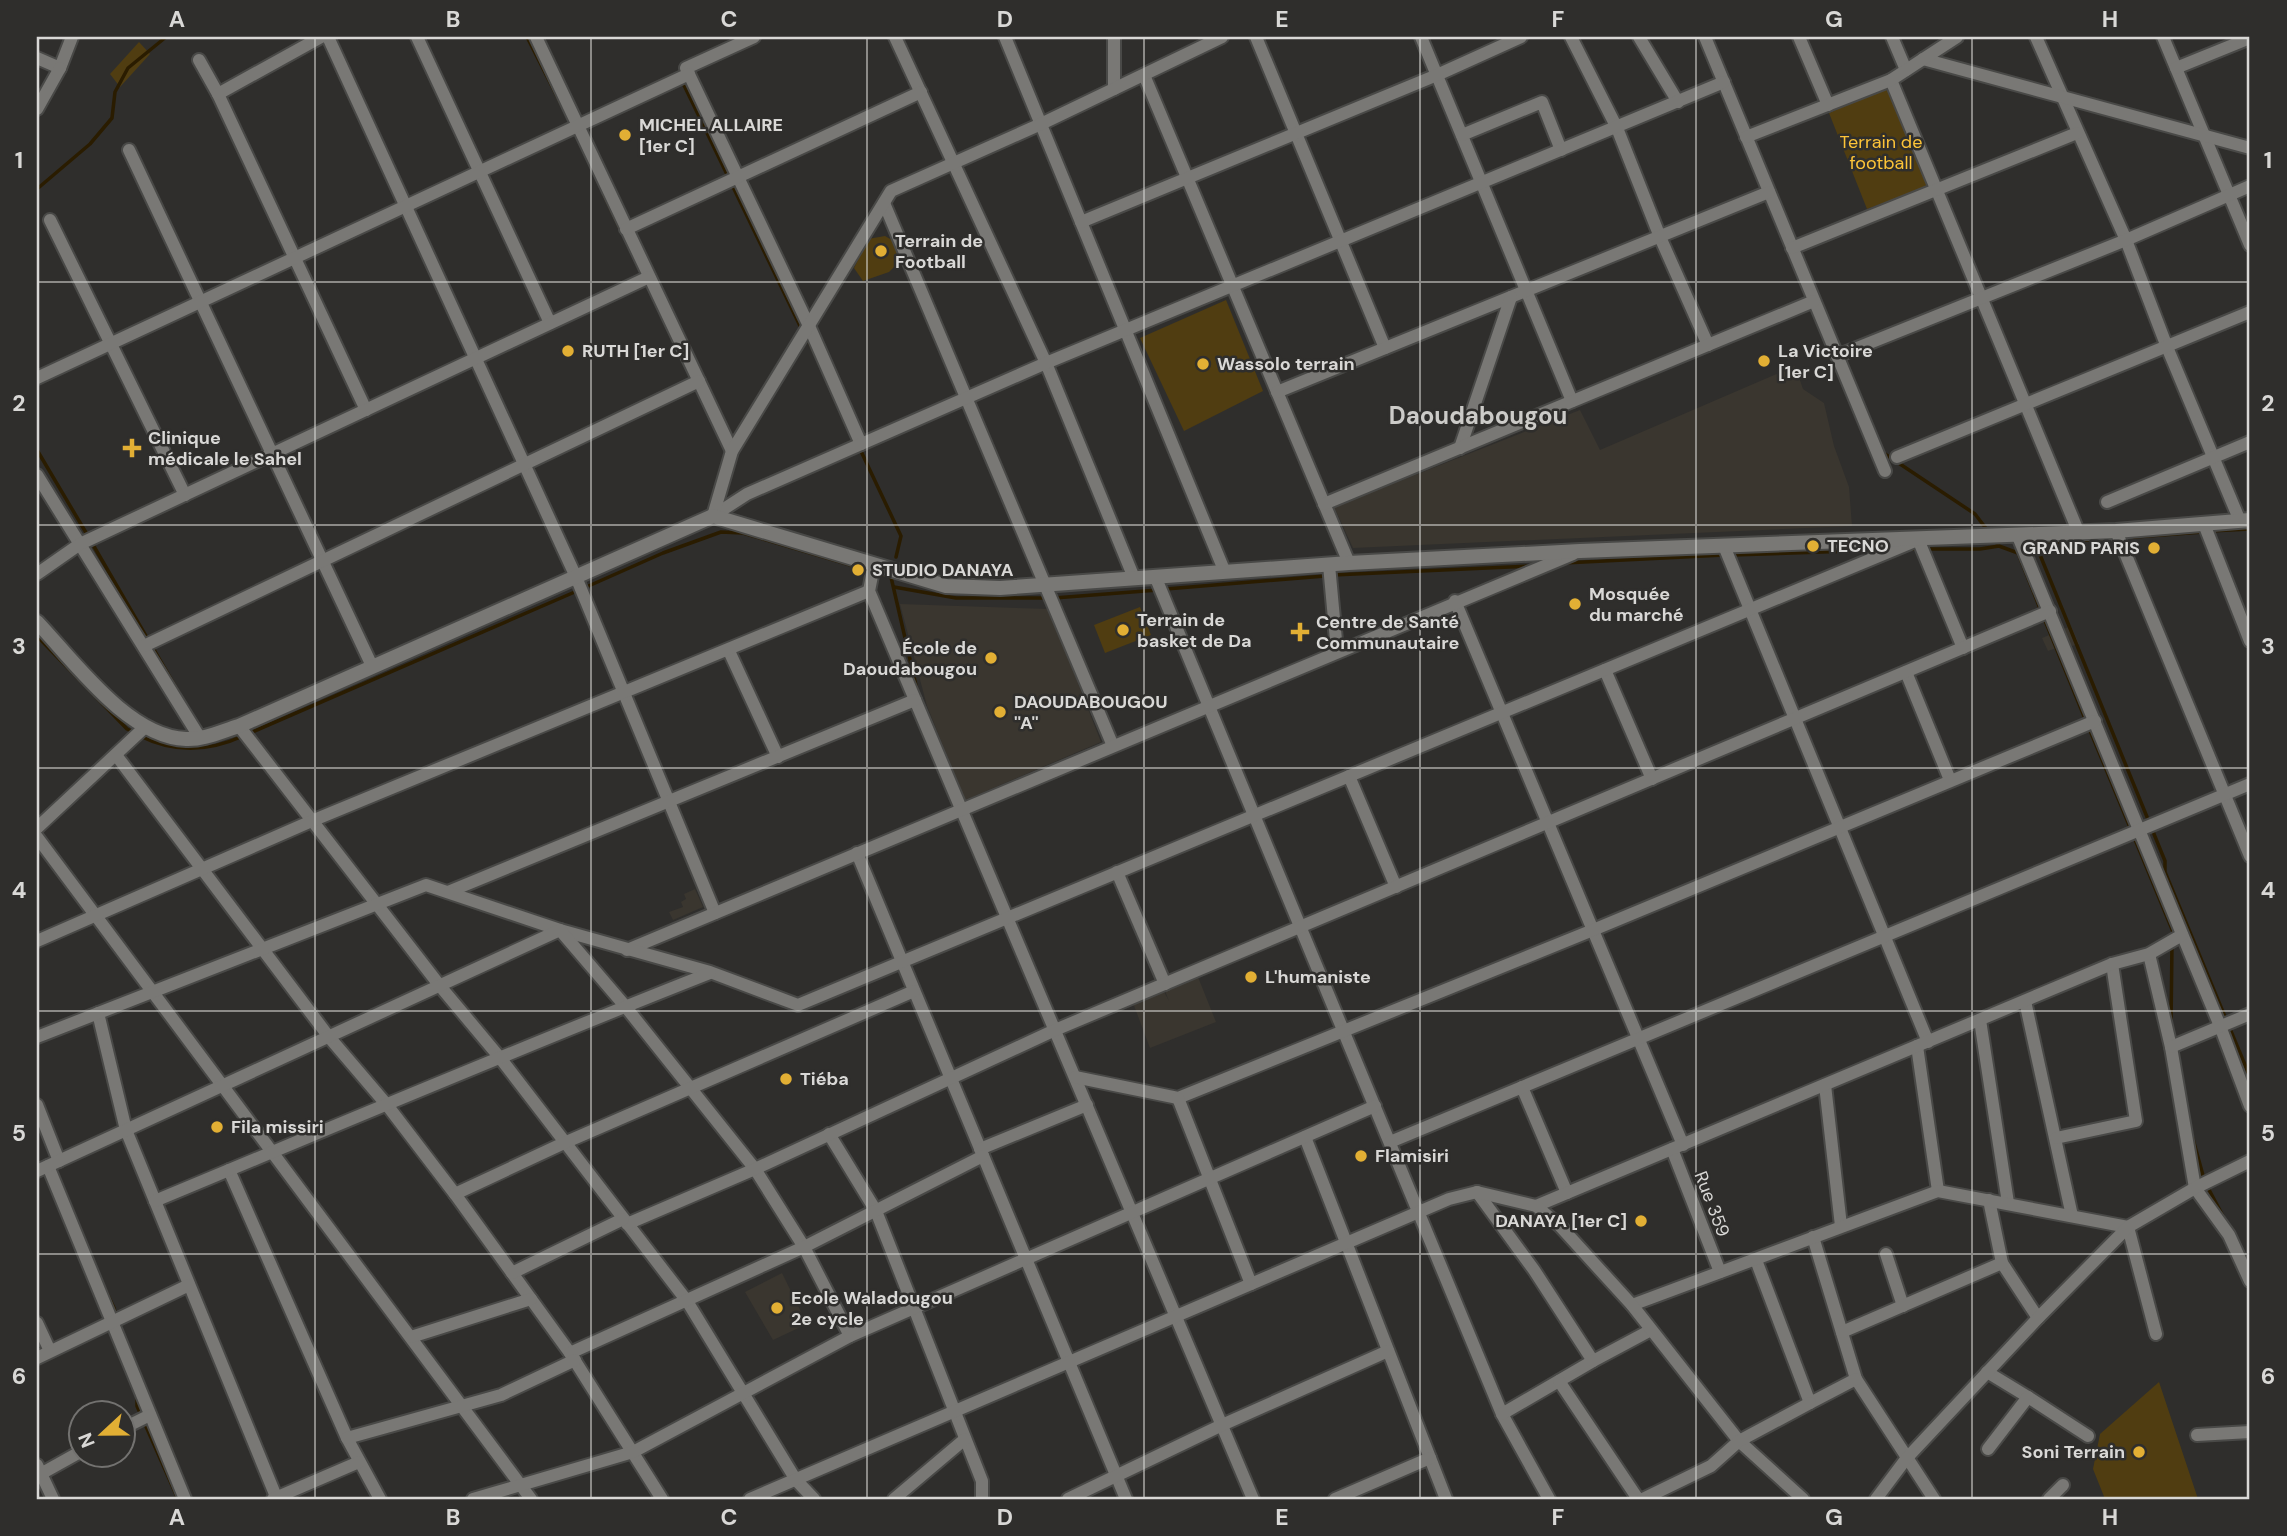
<svg xmlns="http://www.w3.org/2000/svg" width="2287" height="1536" font-family="'DM Sans',sans-serif">
	<style>
		.built { fill: #3a362f }
		.green { fill: #503d11 }
		.lines { fill: none; stroke-linecap: round; stroke-linejoin: round }
		.stream { stroke: #2a1c00; stroke-width: 3.5 }
		.minor-casing { stroke: #494947; stroke-width: 16 }
		.tertiary-casing { stroke: #494947; stroke-width: 18 }
		.minor { stroke: #797875; stroke-width: 12 }
		.tertiary { stroke: #797875; stroke-width: 14 }
		.grid { fill: none; stroke: #d9d8d6; stroke-width: 2; stroke-opacity: 0.55 }
		.poi-dot { fill: #e2af34; stroke: #2f2e2c; stroke-width: 2.5 }
		.labels { text-anchor: middle; stroke-width: 5; stroke-linejoin: round; paint-order: stroke }
		.poi-label { font-size: 18px; font-weight: bold; fill: #d9d8d6; stroke: #2f2e2c; text-anchor: start }
		.park-label { font-size: 18px; fill: #fdc438; stroke: #2f2e2c }
		.street-label { font-size: 18px; fill: #d9d8d6; stroke: #2f2e2c }
		.district-label { font-size: 24px; font-weight: bold; fill: #cccbc8; stroke: #2f2e2c }
		.neatline { fill: none; stroke: #d9d8d6; stroke-width: 2.5 }
		.grid-label { font-size: 23px; text-anchor: middle; font-weight: bold; fill: #d9d8d6 }
	</style>
	<rect width="100%" height="100%" fill="#2f2e2c"/>
	<g class="built">
		<path d="M1795,366L1803,389L1824,403L1834,446L1849,487L1852,526L1353,548L1334,507L1580,410L1600,450Z"/>
		<path d="M900,604L1049,609L1101,742L965,800L927,706Z"/>
		<path d="M2071,626L2079,644L2072,646L2070,643L2048,651L2042,638Z"/>
		<path d="M695,889L703,907L673,920L669,912L683,907L681,902L686,899L684,894Z"/>
		<path d="M1198,977L1216,1022L1150,1048L1133,1003L1163,990L1169,1001L1165,991Z"/>
		<path d="M782,1273L807,1324L773,1340L745,1292Z"/>
	</g>
	<g class="green">
		<path d="M139,42L150,54L120,87L110,74Z"/>
		<path d="M1890,86L1931,186L1867,209L1829,113Z"/>
		<path d="M885,236L897,243L902,259L889,272L863,281L854,268L868,239Z"/>
		<path d="M1226,300L1263,391L1184,431L1140,338Z"/>
		<path d="M1140,607L1151,635L1105,653L1094,625Z"/>
		<path d="M2159,1382L2198,1499H2105L2093,1469L2100,1434Z"/>
	</g>
	<g class="lines">
		<g class="stream">
			<path d="M527,37L562,106"/>
			<path d="M682,81L802,330"/>
			<path d="M37,189L90,144L112,118L115,92L128,68L166,37"/>
			<path d="M604,195L622,233"/>
			<path d="M806,336L815,354"/>
			<path d="M859,447L901,536L896,557"/>
			<path d="M37,450L88,536"/>
			<path d="M1882,452L1975,514L1988,531"/>
			<path d="M2210,531L2250,529"/>
			<path d="M2134,537L2203,532"/>
			<path d="M2108,538L2036,545L2165,861V872L2250,1077"/>
			<path d="M1994,540L1999,546L2018,553L2041,611"/>
			<path d="M92,543L179,693"/>
			<path d="M1910,549H1980L1999,546"/>
			<path d="M1732,555L1881,550"/>
			<path d="M1564,563L1724,555"/>
			<path d="M1333,575L1532,566"/>
			<path d="M894,587L956,598H1046"/>
			<path d="M584,588L663,553L721,532L743,533L891,577L917,690"/>
			<path d="M1166,589L1325,576"/>
			<path d="M1054,598L1158,590"/>
			<path d="M2044,618L2086,721"/>
			<path d="M37,636L127,729L133,732"/>
			<path d="M2089,728L2174,934"/>
			<path d="M250,733L577,591"/>
			<path d="M140,736C174,753 208,752 243,736"/>
			<path d="M2171,1025L2172,945"/>
			<path d="M2191,1132L2204,1179"/>
			<path d="M2207,1186L2223,1216"/>
			<path d="M103,1285L114,1308L116,1316"/>
			<path d="M137,1397V1406L178,1499"/>
		</g>
		<defs>
			<g id="minor">
				<path d="M328,37L576,577L715,913"/>
				<path d="M417,37L550,323"/>
				<path d="M536,37L732,451"/>
				<path d="M754,37L686,68L809,326L861,444"/>
				<path d="M895,37L1046,363L1134,578"/>
				<path d="M1005,37L1224,570"/>
				<path d="M1114,37V89"/>
				<path d="M1256,37L1385,348"/>
				<path d="M1421,37L1572,401"/>
				<path d="M1571,37L1617,128L1660,237L1708,345"/>
				<path d="M1639,37L1678,102"/>
				<path d="M1705,37L1885,471"/>
				<path d="M1799,37L1828,105"/>
				<path d="M1892,37L1906,70"/>
				<path d="M2036,37L2126,240L2167,347L2240,521"/>
				<path d="M2163,37L2250,245"/>
				<path d="M37,58L60,68L72,37"/>
				<path d="M1923,59L2250,148"/>
				<path d="M199,60L218,94L366,410"/>
				<path d="M2176,68L2250,38"/>
				<path d="M1144,75L1349,563"/>
				<path d="M1891,80L2078,531"/>
				<path d="M218,94L321,37"/>
				<path d="M37,109L60,68"/>
				<path d="M1462,135L1542,102L1561,150"/>
				<path d="M1746,137L1891,80L1957,37"/>
				<path d="M129,150L372,666"/>
				<path d="M884,203L1113,746"/>
				<path d="M50,220L185,495"/>
				<path d="M1081,222L1437,75L1521,37"/>
				<path d="M626,229L921,92"/>
				<path d="M1792,248L2077,133"/>
				<path d="M1837,356L2126,240L2250,186"/>
				<path d="M37,378L689,74"/>
				<path d="M1277,392L1769,192"/>
				<path d="M1460,448L1511,297"/>
				<path d="M1897,457L2250,312"/>
				<path d="M37,475L200,738"/>
				<path d="M2107,502L2250,442"/>
				<path d="M1324,504L1814,301"/>
				<path d="M713,516L747,494L1046,363L1724,82"/>
				<path d="M713,516L732,451L891,191L1041,124L1222,37"/>
				<path d="M2204,524L2250,641"/>
				<path d="M2116,531L2250,856"/>
				<path d="M2017,534L2220,1026L2250,1106"/>
				<path d="M1918,539L1963,648"/>
				<path d="M1724,546L1928,1042"/>
				<path d="M874,565L869,591L1253,1499"/>
				<path d="M1329,565L1337,651"/>
				<path d="M37,574L80,544L649,277"/>
				<path d="M1155,576L1502,1414L1549,1499"/>
				<path d="M1455,601L1683,1145"/>
				<path d="M144,646L699,381"/>
				<path d="M729,651L778,757"/>
				<path d="M1605,670L1652,779"/>
				<path d="M1906,672L1950,780"/>
				<path d="M239,726L440,986L501,1059L687,1301L796,1480L814,1499"/>
				<path d="M116,755L329,1037L387,1105L455,1194L570,1353L662,1499"/>
				<path d="M1349,776L1396,887"/>
				<path d="M37,828L145,727"/>
				<path d="M37,837L531,1499"/>
				<path d="M857,853L1126,1499"/>
				<path d="M1117,872L1165,984"/>
				<path d="M448,892L915,700"/>
				<path d="M37,941L314,820L869,591"/>
				<path d="M627,950L1573,554"/>
				<path d="M2149,954L2171,1047L2195,1188L2229,1235L2250,1281"/>
				<path d="M2025,1001L2072,1216"/>
				<path d="M98,1013L126,1130L277,1499"/>
				<path d="M1980,1020L2008,1203"/>
				<path d="M37,1037L426,885L560,930L710,972L798,1005L1915,541"/>
				<path d="M1917,1046L1938,1191"/>
				<path d="M2171,1047L2250,1014"/>
				<path d="M1075,1077L1178,1098L1593,930L2095,721"/>
				<path d="M1825,1085L1841,1226"/>
				<path d="M1522,1087L1567,1193"/>
				<path d="M1178,1098L1251,1284"/>
				<path d="M37,1105L59,1161"/>
				<path d="M829,1134L876,1211L982,1481V1499"/>
				<path d="M1305,1137L1446,1499"/>
				<path d="M2056,1138L2136,1121L2112,964"/>
				<path d="M1390,1142L2250,784"/>
				<path d="M980,1149L1087,1105"/>
				<path d="M1672,1149L1720,1272"/>
				<path d="M48,1166L185,1499"/>
				<path d="M229,1170L347,1438L380,1499"/>
				<path d="M37,1171L560,930L625,1006L755,1169L804,1247L850,1336"/>
				<path d="M1477,1192L1534,1270L1593,1361L1502,1414"/>
				<path d="M455,1194L564,1143L914,991"/>
				<path d="M1989,1200L2002,1263L2038,1318"/>
				<path d="M155,1201C340,1124 524,1046 710,973"/>
				<path d="M1536,1206L2112,964L2149,954L2182,935"/>
				<path d="M627,1224L755,1169L1055,1030L2050,611"/>
				<path d="M1813,1237L1856,1379L1934,1499"/>
				<path d="M1886,1254L1903,1306"/>
				<path d="M1756,1260L1810,1403L1856,1379"/>
				<path d="M512,1273L623,1219"/>
				<path d="M1632,1305L1938,1191L2128,1227L2156,1334"/>
				<path d="M37,1323L50,1351"/>
				<path d="M1842,1332L2002,1263"/>
				<path d="M411,1337L531,1299"/>
				<path d="M570,1353L804,1247L983,1156"/>
				<path d="M37,1358L189,1285"/>
				<path d="M1593,1361L1651,1330"/>
				<path d="M1987,1372L2028,1397L2088,1436"/>
				<path d="M1559,1381L1638,1499"/>
				<path d="M122,1429L150,1415"/>
				<path d="M2197,1435L2250,1432"/>
				<path d="M347,1438L501,1395L575,1360"/>
				<path d="M1988,1449L2028,1397"/>
				<path d="M37,1465L53,1499"/>
				<path d="M37,1476L80,1452"/>
				<path d="M273,1499L359,1462"/>
				<path d="M473,1499L633,1452L850,1336L1375,1106"/>
				<path d="M750,1499L1449,1199L1477,1192L1536,1206L1560,1226L1632,1305L1739,1441L1803,1499"/>
				<path d="M894,1499L965,1439"/>
				<path d="M1068,1499L1222,1425L1388,1351"/>
				<path d="M1335,1499L1430,1458"/>
				<path d="M1643,1499L1711,1466L1739,1441L1810,1403"/>
				<path d="M1876,1499L1906,1459L2038,1318L2128,1227L2195,1188L2250,1161"/>
				<path d="M2049,1499L2063,1485"/>
			</g>
			<path id="tertiary" d="M37,622C74,661 128,737 186,739C204,740 222,731 239,726L713,516L946,586L1000,588L1349,563L1580,551L2116,531L2250,520"/>
		</defs>
		<use href="#minor" class="minor-casing"/>
		<use href="#tertiary" class="tertiary-casing"/>
		<use href="#minor" class="minor"/>
		<use href="#tertiary" class="tertiary"/>
	</g>
	<path class="grid" d="M315,37V1499M591,37V1499M867,37V1499M1144,37V1499M1420,37V1499M1696,37V1499M1972,37V1499M37,282H2250M37,525H2250M37,768H2250M37,1011H2250M37,1254H2250"/>
	<g class="poi-dot">
		<circle cx="625" cy="135" r="7"/>
		<circle cx="881" cy="251" r="7"/>
		<circle cx="568" cy="351" r="7"/>
		<circle cx="1764" cy="361" r="7"/>
		<circle cx="1203" cy="364" r="7"/>
		<path d="M128.5 437.5h7v7h7v7h-7v7h-7v-7h-7v-7h7z"/>
		<circle cx="1813" cy="546" r="7"/>
		<circle cx="2154" cy="548" r="7"/>
		<circle cx="858" cy="570" r="7"/>
		<circle cx="1575" cy="604" r="7"/>
		<circle cx="1123" cy="630" r="7"/>
		<path d="M1296.5 621.5h7v7h7v7h-7v7h-7v-7h-7v-7h7z"/>
		<circle cx="991" cy="658" r="7"/>
		<circle cx="1000" cy="712" r="7"/>
		<circle cx="1251" cy="977" r="7"/>
		<circle cx="786" cy="1079" r="7"/>
		<circle cx="217" cy="1127" r="7"/>
		<circle cx="1361" cy="1156" r="7"/>
		<circle cx="1641" cy="1221" r="7"/>
		<circle cx="777" cy="1308" r="7"/>
		<circle cx="2139" cy="1452" r="7"/>
	</g>
	<g class="labels">
		<g class="poi-label">
			<text x="639" y="131">MICHEL ALLAIRE<tspan x="639" dy="21">[1er C]</tspan></text>
			<text x="895" y="247">Terrain de<tspan x="895" dy="21">Football</tspan></text>
			<text x="582" y="357">RUTH [1er C]</text>
			<text x="1778" y="357">La Victoire<tspan x="1778" dy="21">[1er C]</tspan></text>
			<text x="1217" y="370">Wassolo terrain</text>
			<text x="148" y="444">Clinique<tspan x="148" dy="21">médicale le Sahel</tspan></text>
			<text x="1827" y="552">TECNO</text>
			<text x="2140" y="554" text-anchor="end">GRAND PARIS</text>
			<text x="872" y="576">STUDIO DANAYA</text>
			<text x="1589" y="600">Mosquée<tspan x="1589" dy="21">du marché</tspan></text>
			<text x="1137" y="626">Terrain de<tspan x="1137" dy="21">basket de Da</tspan></text>
			<text x="1316" y="628">Centre de Santé<tspan x="1316" dy="21">Communautaire</tspan></text>
			<text x="977" y="654" text-anchor="end">École de<tspan x="977" dy="21">Daoudabougou</tspan></text>
			<text x="1014" y="708">DAOUDABOUGOU<tspan x="1014" dy="21">''A''</tspan></text>
			<text x="1265" y="983">L'humaniste</text>
			<text x="800" y="1085">Tiéba</text>
			<text x="231" y="1133">Fila missiri</text>
			<text x="1375" y="1162">Flamisiri</text>
			<text x="1627" y="1227" text-anchor="end">DANAYA [1er C]</text>
			<text x="791" y="1304">Ecole Waladougou<tspan x="791" dy="21">2e cycle</tspan></text>
			<text x="2125" y="1458" text-anchor="end">Soni Terrain</text>
		</g>
		<g class="park-label">
			<text x="1881" y="148">Terrain de<tspan x="1881" dy="21">football</tspan></text>
		</g>
		<g class="street-label">
			<text transform="translate(1712 1204) rotate(69)" y="6">Rue 359</text>
		</g>
		<g class="district-label">
			<text x="1478" y="424">Daoudabougou</text>
		</g>
	</g>
	<rect width="2287" height="1536" fill="none" stroke="#2f2e2c" stroke-width="77"/>
	<g transform="translate(102 1434) rotate(248)"><circle r="33" fill="#2f2e2c" stroke="#737270" stroke-width="2"/>
	<path d="M0-5L12 26L0 18L-12 26Z" fill="#e2af34"/>
	<text y="-10" font-size="19" font-weight="bold" text-anchor="middle" fill="#d9d8d6">N</text>
	</g>
	<rect x="38" y="38" width="2210" height="1460" class="neatline"/>
	<g class="grid-label">
		<text x="177" y="27">A</text>
		<text x="453" y="27">B</text>
		<text x="729" y="27">C</text>
		<text x="1005" y="27">D</text>
		<text x="1282" y="27">E</text>
		<text x="1558" y="27">F</text>
		<text x="1834" y="27">G</text>
		<text x="2110" y="27">H</text>
		<text x="19" y="168">1</text>
		<text x="2268" y="168">1</text>
		<text x="19" y="411">2</text>
		<text x="2268" y="411">2</text>
		<text x="19" y="654">3</text>
		<text x="2268" y="654">3</text>
		<text x="19" y="898">4</text>
		<text x="2268" y="898">4</text>
		<text x="19" y="1141">5</text>
		<text x="2268" y="1141">5</text>
		<text x="19" y="1384">6</text>
		<text x="2268" y="1384">6</text>
		<text x="177" y="1525">A</text>
		<text x="453" y="1525">B</text>
		<text x="729" y="1525">C</text>
		<text x="1005" y="1525">D</text>
		<text x="1282" y="1525">E</text>
		<text x="1558" y="1525">F</text>
		<text x="1834" y="1525">G</text>
		<text x="2110" y="1525">H</text>
	</g>
</svg>
